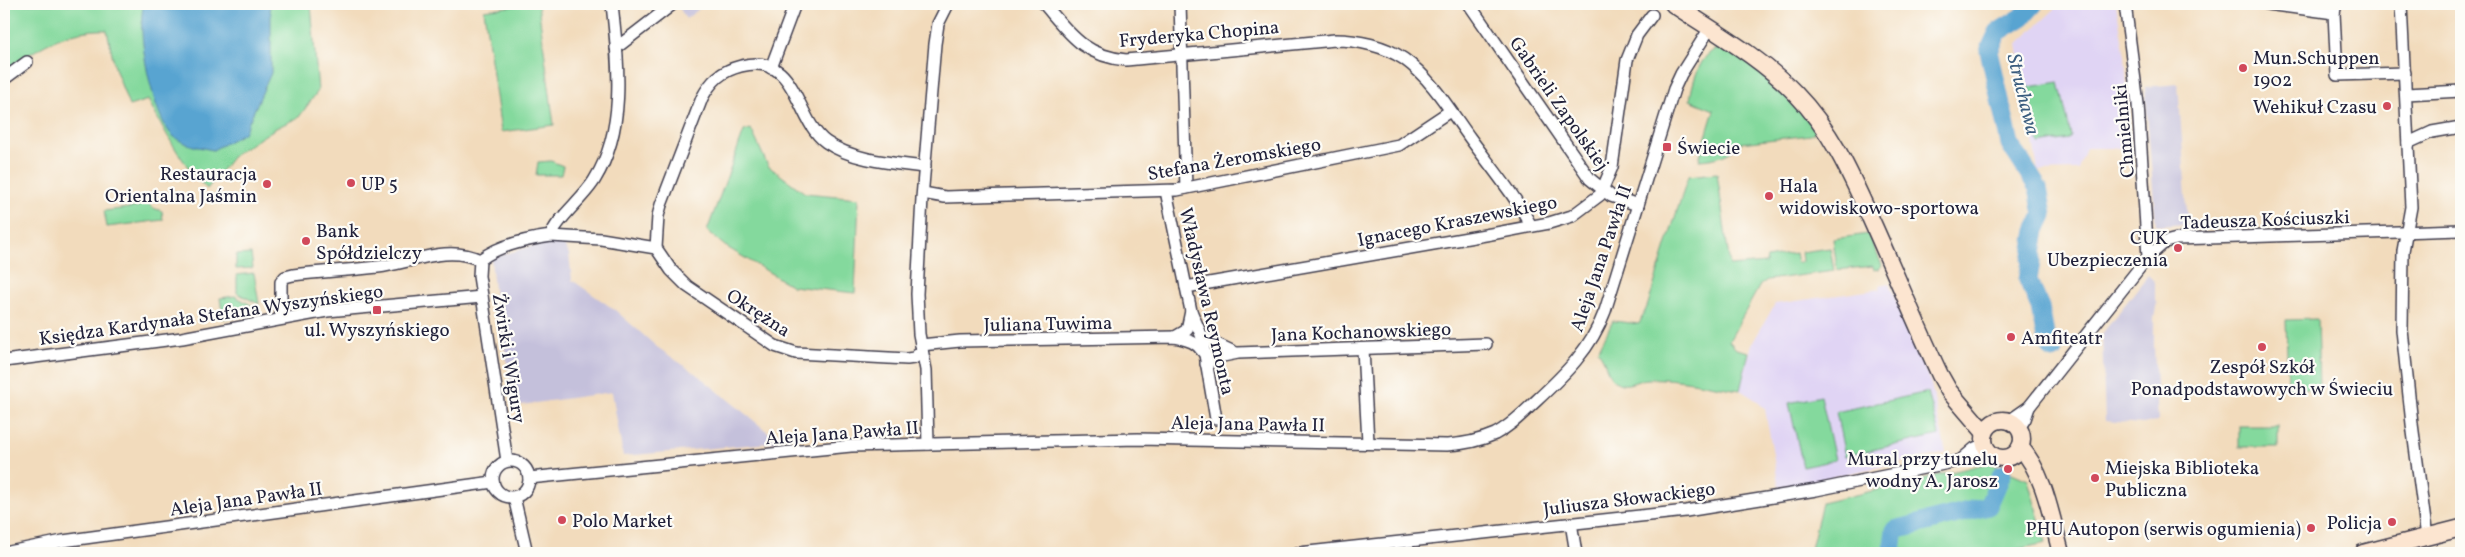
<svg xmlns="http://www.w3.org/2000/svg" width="2465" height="557" font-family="Vollkorn,serif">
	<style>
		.built { fill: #e0d4f4 }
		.industrial { fill: #c4c0db }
		.green { fill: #84d99d; stroke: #537e6c }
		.water { fill: #58a4d1; stroke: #3d6386 }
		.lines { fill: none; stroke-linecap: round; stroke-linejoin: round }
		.river { stroke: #58a4d1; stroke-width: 19 }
		.street-casing { stroke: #413e4e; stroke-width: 14 }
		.secondary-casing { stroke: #413e4e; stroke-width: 19 }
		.street { stroke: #fff; stroke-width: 11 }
		.secondary { stroke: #fce5d0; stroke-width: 16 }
		.poi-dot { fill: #d1495b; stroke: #fdfcf7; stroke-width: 2 }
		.labels { text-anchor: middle; stroke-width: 4.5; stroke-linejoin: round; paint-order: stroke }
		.street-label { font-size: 19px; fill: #22223b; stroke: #fdfcf7 }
		.poi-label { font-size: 19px; fill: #22223b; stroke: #fdfcf7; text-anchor: start }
		.water-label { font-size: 20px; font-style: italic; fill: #3a5c7e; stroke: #fdfcf7 }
	</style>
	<rect width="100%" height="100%" fill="#fdfcf7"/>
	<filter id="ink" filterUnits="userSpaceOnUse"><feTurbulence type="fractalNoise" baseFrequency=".02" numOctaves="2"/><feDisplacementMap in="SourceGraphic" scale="10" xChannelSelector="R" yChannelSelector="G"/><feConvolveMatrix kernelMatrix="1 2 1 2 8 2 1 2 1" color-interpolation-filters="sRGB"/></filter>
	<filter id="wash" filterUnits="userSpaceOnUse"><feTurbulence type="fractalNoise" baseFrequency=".0096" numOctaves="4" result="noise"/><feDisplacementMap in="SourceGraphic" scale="20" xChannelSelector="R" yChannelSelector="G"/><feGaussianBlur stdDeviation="1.12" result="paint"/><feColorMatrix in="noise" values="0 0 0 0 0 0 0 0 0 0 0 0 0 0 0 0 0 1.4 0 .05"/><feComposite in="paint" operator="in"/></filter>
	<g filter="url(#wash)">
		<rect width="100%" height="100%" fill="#f2dbbc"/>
		<g class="built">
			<path d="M2054,4H2116L2125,56L2130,148H2086L2078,170L2038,171L2017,44L2055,9Z"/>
			<path d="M1889,283L1931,384L1946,453L1779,488L1765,409L1756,400L1740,390L1752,344L1775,304L1881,289L1880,285Z"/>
		</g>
		<g class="industrial">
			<path d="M677,4H705L686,19Z"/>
			<path d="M2178,84L2188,224L2156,226L2145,87Z"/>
			<path d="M562,241L569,254L572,280L615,310L657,347L699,376L780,442L623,456L612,392L515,406L494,290L491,258L547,242Z"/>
			<path d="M2148,275L2155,282V300L2157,301L2154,319V347L2158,421L2143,424L2105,421L2102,334Z"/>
		</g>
		<g class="green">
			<path d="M4,4H311L318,91L299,117L276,128L234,155L207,189C181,163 165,132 148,100L129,106L115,68L107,30C66,28 36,49 4,72Z"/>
			<path d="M529,4H538L554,125L501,132L484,10Z"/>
			<path d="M1734,44L1823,126L1811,135L1740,143C1730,156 1715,159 1699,160L1714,110L1690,100C1692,85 1698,61 1711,52C1716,48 1728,46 1734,44Z"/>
			<path d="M2059,82L2071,136L2069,139L2039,144L2033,119L2034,118L2029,87Z"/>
			<path d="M751,129L768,166L805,193L859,198L855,293L792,286L725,246L707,231L744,131Z"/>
			<path d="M551,161L563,166L561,175H536L538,162Z"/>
			<path d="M1717,173L1730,266L1766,263L1767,258L1795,253L1797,263L1802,262L1801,252L1830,248L1834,271L1767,280L1760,285L1729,341L1736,349L1749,352L1740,390C1710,386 1678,377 1648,379C1635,380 1627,389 1615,381C1606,375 1606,359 1598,351L1613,321L1639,324L1647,307L1688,176Z"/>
			<path d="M145,200L153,208L162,211L163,220L107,227L104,211L137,207Z"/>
			<path d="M1868,234L1882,265L1879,269L1874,270L1873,266L1837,270L1833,239Z"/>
			<path d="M251,254L253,268L236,269V255Z"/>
			<path d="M254,273L259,304L237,293V275Z"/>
			<path d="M235,296L258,309L255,313L223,319L220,298Z"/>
			<path d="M2317,319L2319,388L2288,389L2286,320Z"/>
			<path d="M1928,392L1939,435L1845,456L1836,412Z"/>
			<path d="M1821,396L1835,460L1803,467L1789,403Z"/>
			<rect x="2239" y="426" width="39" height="21"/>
			<path d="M1989,463L2028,480L2046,543L1999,553H1810L1822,503Z"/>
		</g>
		<path class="water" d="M144,4H269L271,15V73L244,133L213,150C199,147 185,146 173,136C153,119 135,28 144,4Z"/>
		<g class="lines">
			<g class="river">
				<path d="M2034,4L2022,17L1998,32L1989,51L2010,144L2038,188L2043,215L2036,230L2028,280L2040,307L2046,340L2053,350"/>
				<path d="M1890,553L1892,551L1895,530L1988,506L2002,474"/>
			</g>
		</g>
	</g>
	<g filter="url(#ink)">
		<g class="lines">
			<defs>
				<g id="street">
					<path d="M376,4H380"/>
					<path d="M1044,4C1070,34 1084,56 1126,60L1335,40C1358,40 1385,46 1404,59C1432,79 1451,112 1470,138C1491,167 1515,195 1531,226"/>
					<path d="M1180,4L1186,188"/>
					<path d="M1469,4L1590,179L1611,196L1638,205"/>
					<path d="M2125,4L2138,104L2148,257"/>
					<path d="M2267,4L2334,13"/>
					<path d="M2336,4L2334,13L2337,75L2405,73"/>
					<path d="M2401,4L2411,207L2403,251L2402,330L2412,424L2427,537"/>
					<path d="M616,48L673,4"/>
					<path d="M771,68L795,4"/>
					<path d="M4,79L27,62"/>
					<path d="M2406,94L2461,91"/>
					<path d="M2408,143L2432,132L2461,127"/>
					<path d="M1166,191L1191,311L1202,337L1216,419"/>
					<path d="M923,193L945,197L1177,190L1399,145L1450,111"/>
					<path d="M551,236L601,239L656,248L671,270L687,286L775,346L796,353L907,359L914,358L922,351"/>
					<path d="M656,248L658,216L661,205L702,98C711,81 721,71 741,66C798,51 794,119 826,142C853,161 893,163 925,167"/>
					<path d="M480,260L479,276L507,461"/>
					<path d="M1186,287L1491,234L1549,223L1572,216L1600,195L1612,167L1627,60L1637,35L1652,15"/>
					<path d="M281,318V282L285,277L293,275C321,272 349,270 378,267C411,263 448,244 480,260C497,246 529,239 551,236C555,220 585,197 595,179C627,127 618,61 612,4"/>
					<path d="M1175,337L1187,330L1191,311"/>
					<path d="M1202,337L1234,352"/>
					<path d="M921,345L960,341L1175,337C1187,340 1196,341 1203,352"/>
					<path d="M1363,349L1368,442"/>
					<path d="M4,361L182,338L327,311L482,297"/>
					<path d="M1206,364L1213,358L1238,353L1486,344"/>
					<path d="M2009,421L2029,407L2148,257L2165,242L2177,239L2461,230"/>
					<path d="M2019,428L2025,419L2029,407"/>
					<path d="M928,444L926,370L919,334L917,294L922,198L935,44L938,24L948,4"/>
					<path d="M1962,459L1975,448L1985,444"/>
					<circle cx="511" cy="479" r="18"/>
					<path d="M529,478L851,446L1138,439L1447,445C1463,444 1479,441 1495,434C1511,426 1523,413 1536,401C1565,374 1591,349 1605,311L1674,89L1681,74L1710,28"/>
					<path d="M514,497L527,553"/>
					<path d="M1571,523L1576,553"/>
					<path d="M4,553L63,541L493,482"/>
					<path d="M1299,553L1686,511L1816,490L1978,457L1990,453"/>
				</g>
				<g id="secondary">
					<path d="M1673,4C1715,32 1760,57 1795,93C1833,132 1852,177 1874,226C1896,275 1917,326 1940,375L1949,391L1985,433"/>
					<circle cx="2003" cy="439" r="19"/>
					<path d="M2020,447C2044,472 2052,520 2061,553"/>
					<path d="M2363,553L2461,528"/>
				</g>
			</defs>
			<use href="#street" class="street-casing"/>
			<use href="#secondary" class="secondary-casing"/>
			<use href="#street" class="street"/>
			<use href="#secondary" class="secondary"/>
		</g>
	</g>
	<g class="poi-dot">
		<circle cx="2243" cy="68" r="5"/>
		<circle cx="2387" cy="106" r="5"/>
		<rect x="1662" y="142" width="10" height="10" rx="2.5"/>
		<circle cx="351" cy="183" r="5"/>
		<circle cx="267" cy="184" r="5"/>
		<circle cx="1769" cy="196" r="5"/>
		<circle cx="306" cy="241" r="5"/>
		<circle cx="2178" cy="248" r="5"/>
		<rect x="372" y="305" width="10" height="10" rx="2.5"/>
		<circle cx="2011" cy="337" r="5"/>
		<circle cx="2262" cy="347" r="5"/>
		<circle cx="2008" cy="469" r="5"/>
		<circle cx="2095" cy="478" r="5"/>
		<circle cx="562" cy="520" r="5"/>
		<circle cx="2392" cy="522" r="5"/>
		<circle cx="2311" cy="528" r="5"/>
	</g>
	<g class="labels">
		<g class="street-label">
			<text transform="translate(1199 33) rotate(-5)" y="7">Fryderyka Chopina</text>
			<text transform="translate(1560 103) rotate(55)" y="7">Gabrieli Zapolskiej</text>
			<text transform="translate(2123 131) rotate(-95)" y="7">Chmielniki</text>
			<text transform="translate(1234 158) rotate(-10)" y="7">Stefana Żeromskiego</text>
			<text transform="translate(2265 219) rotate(-2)" y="7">Tadeusza Kościuszki</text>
			<text transform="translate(1457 220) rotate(-11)" y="7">Ignacego Kraszewskiego</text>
			<text transform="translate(1600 258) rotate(-71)" y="7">Aleja Jana Pawła II</text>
			<text transform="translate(1208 301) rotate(77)" y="7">Władysława Reymonta</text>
			<text transform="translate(759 312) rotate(33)" y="7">Okrężna</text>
			<text transform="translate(211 314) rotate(-8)" y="7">Księdza Kardynała Stefana Wyszyńskiego</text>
			<text transform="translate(1048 323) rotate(-1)" y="7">Juliana Tuwima</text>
			<text transform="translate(1361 331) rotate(-2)" y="7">Jana Kochanowskiego</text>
			<text transform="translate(510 358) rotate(81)" y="7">Żwirki i Wigury</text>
			<text transform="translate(1248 423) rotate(1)" y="7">Aleja Jana Pawła II</text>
			<text transform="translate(842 432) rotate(-4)" y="7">Aleja Jana Pawła II</text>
			<text transform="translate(246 498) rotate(-8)" y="7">Aleja Jana Pawła II</text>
			<text transform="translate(1629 498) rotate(-7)" y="7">Juliusza Słowackiego</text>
		</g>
		<g class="poi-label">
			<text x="2253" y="64">Mun.Schuppen<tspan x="2253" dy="22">1902</tspan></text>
			<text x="2377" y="113" text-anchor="end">Wehikuł Czasu</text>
			<text x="1677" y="154">Świecie</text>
			<text x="257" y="180" text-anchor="end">Restauracja<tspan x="257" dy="22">Orientalna Jaśmin</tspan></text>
			<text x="361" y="190">UP 5</text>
			<text x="1779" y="192">Hala<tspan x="1779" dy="22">widowiskowo-sportowa</tspan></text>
			<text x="316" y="237">Bank<tspan x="316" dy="22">Spółdzielczy</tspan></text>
			<text x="2168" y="244" text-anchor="end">CUK<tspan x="2168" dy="22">Ubezpieczenia</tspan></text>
			<text x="377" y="336" text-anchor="middle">ul. Wyszyńskiego</text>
			<text x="2021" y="344">Amfiteatr</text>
			<text x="2262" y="373" text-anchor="middle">Zespół Szkół<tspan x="2262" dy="22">Ponadpodstawowych w Świeciu</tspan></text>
			<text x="1998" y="465" text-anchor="end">Mural przy tunelu<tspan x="1998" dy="22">wodny A. Jarosz</tspan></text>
			<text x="2105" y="474">Miejska Biblioteka<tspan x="2105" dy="22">Publiczna</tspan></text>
			<text x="572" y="527">Polo Market</text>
			<text x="2382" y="529" text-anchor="end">Policja</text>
			<text x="2301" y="535" text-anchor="end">PHU Autopon (serwis ogumienia)</text>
		</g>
		<g class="water-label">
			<text transform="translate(2024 94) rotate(76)" y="7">Struchawa</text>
		</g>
	</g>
	<rect width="2465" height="557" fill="none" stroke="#fdfcf7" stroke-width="20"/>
</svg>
